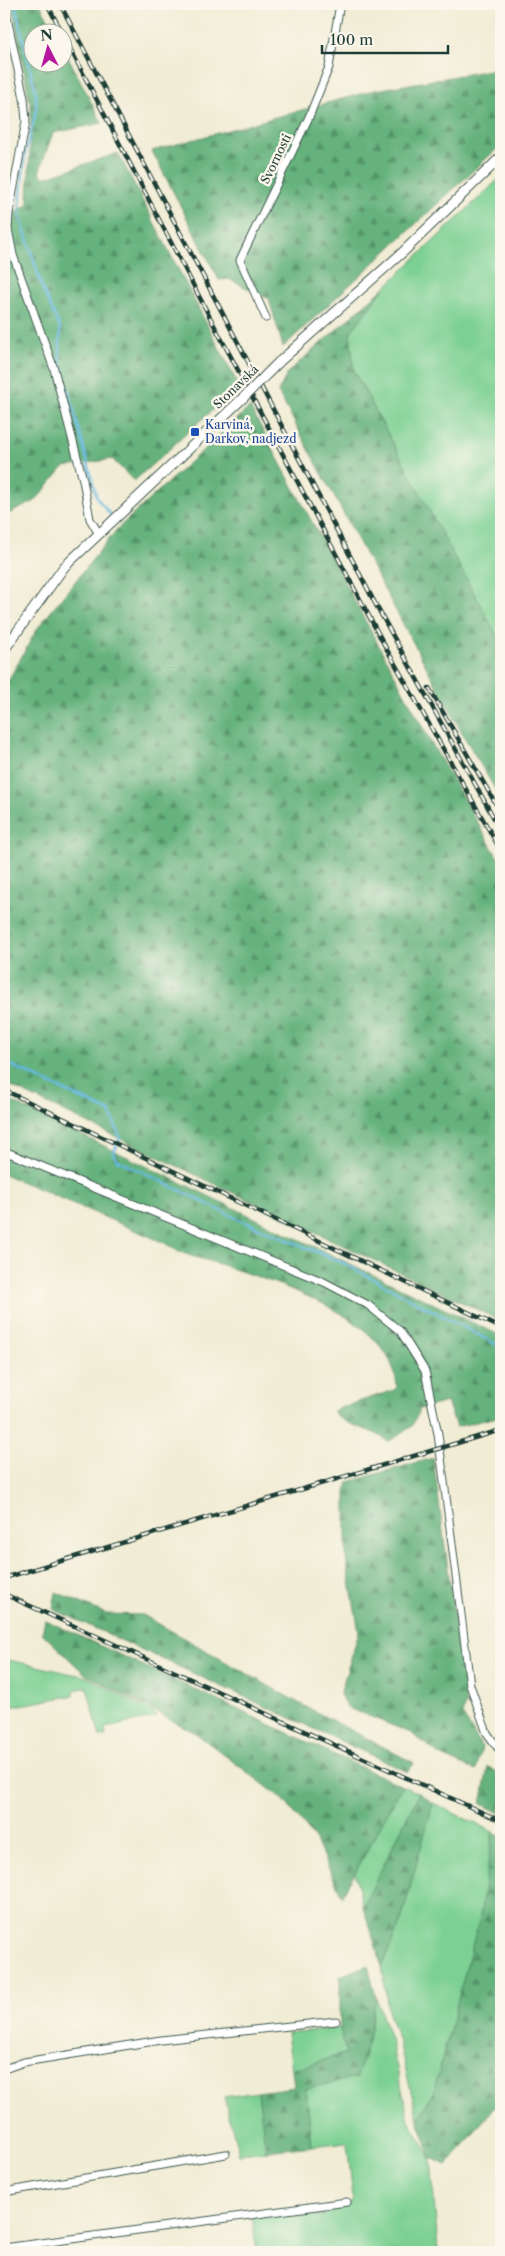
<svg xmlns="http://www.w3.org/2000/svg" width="505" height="2256" font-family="'Libre Caslon Text',serif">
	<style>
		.green { fill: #7cd093; stroke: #4e8664 }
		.forest { fill: url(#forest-firs); stroke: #427858 }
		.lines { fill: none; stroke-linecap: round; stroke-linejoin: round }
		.stream { stroke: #64b8e0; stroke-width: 2.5 }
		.minor-casing { stroke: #3e574c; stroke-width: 9 }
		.tertiary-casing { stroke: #3e574c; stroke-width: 11 }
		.minor { stroke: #fff; stroke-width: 7 }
		.tertiary { stroke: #fff; stroke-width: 9 }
		.rail-casing { stroke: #1f3d34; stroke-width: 4.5 }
		.rail { stroke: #fbf7ec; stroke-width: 2.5; stroke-dasharray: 8; stroke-linecap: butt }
		.tertiary-bridge-casing { stroke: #3e574c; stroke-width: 11; stroke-linecap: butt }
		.tertiary-bridge { stroke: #fff; stroke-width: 9 }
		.transit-dot { fill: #1a4fb4; stroke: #fbf7ec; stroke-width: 2 }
		.labels { text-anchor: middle; stroke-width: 5; stroke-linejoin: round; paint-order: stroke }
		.street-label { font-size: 12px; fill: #1f3d34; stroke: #fbf7ec }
		.transit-label { font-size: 12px; fill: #164399; stroke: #fbf7ec; text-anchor: start }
	</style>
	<defs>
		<pattern id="forest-firs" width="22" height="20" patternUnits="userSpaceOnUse" patternTransform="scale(1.25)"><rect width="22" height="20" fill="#65b27d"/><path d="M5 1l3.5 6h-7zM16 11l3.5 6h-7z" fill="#539267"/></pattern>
	</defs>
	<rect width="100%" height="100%" fill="#fbf7ec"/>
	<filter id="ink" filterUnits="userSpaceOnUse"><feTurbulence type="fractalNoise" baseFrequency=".02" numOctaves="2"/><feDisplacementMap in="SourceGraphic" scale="10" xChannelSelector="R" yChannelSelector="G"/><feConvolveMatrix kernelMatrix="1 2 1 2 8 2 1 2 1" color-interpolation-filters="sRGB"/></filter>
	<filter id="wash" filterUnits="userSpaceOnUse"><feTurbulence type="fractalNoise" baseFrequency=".0096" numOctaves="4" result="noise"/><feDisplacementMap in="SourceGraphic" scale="20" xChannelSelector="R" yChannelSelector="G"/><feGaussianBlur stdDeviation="1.12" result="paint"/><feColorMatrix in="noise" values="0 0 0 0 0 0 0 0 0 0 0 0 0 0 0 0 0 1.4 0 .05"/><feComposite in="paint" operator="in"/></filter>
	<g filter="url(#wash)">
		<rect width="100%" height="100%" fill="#f1ecd4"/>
		<g class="green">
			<path d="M501,177V644L354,371L350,333L385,287Z"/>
			<path d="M4,1659L87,1677L153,1712L157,1717L105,1728L106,1736L100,1737L87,1687L74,1690V1695L70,1696L4,1708Z"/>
			<path d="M402,1786L419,1793L363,1907L355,1873Z"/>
			<path d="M433,1803L493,1832L480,1917L434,2090L418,2120L399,2042L388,2011L382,1966L401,1921Z"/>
			<path d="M376,1997L391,2042L409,2120L431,2158L438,2252H257L252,2217L306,2211L309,2214L323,2216V2208L348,2206L353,2198L347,2142L312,2146L306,2089L367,2044Z"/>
			<path d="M340,2028L346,2053L292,2070L287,2033Z"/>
			<path d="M258,2092L266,2151L239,2154L224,2097Z"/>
		</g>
		<g class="forest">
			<path d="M12,4H40L55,32H32V62H62L63,47L102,123L53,133L39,172L44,178L118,153L239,386L134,481L112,459L64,467L35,501L4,516V220L28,204L31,110Z"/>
			<path d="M501,68V145L283,347L269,299L229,279L219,280L152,151L371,91Z"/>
			<path d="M385,287L350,333L354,371L501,643V799L462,733L278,392L288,372Z"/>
			<path d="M250,407L433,746L501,863V1321L4,1083V688L37,629L117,529Z"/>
			<path d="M4,1098L501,1336V1416L456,1427L447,1402L420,1409L412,1426L388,1442C379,1430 336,1424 334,1411L337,1409L394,1390L397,1387C393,1316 275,1283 219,1264C201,1258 183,1256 167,1244L4,1174Z"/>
			<path d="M433,1458L466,1701L462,1714L482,1747L476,1771L440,1755L411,1733L346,1707L340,1694L359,1632L346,1559V1492L348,1482Z"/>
			<path d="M56,1592L106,1614L143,1615L297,1702L414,1763L408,1772L53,1609Z"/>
			<path d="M45,1620L402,1786L342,1896L314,1837L283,1799L194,1732L85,1674L42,1633Z"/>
			<path d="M488,1767L501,1774V1813L481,1804Z"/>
			<path d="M419,1793L433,1803L401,1921L382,1966L363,1907Z"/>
			<path d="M493,1832L501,1836V2099L447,2165L431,2158L418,2120L434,2090L480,1917Z"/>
			<path d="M368,1965L376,1997L367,2044L357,2077L306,2089L312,2146L266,2151L258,2092L294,2087L292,2070L346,2053L340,2028V1976Z"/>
		</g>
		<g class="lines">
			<g class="stream">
				<path d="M15,4L36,94V112L25,154L19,213L43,290L60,328V358L97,498L112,517"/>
				<path d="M4,1062L110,1112L120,1137L113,1154L118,1160L238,1219L343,1263L501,1347"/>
			</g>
		</g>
	</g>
	<g filter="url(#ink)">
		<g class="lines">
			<defs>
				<g id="minor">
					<path d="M4,4L24,98L26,121L9,213L8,229L13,255L54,369L83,480L90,519L99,534"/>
					<path d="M266,318L240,260L309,117L329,67L340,4"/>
					<path d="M4,1151L324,1282L368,1305L400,1331L425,1371L438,1434L470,1685L487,1733L501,1752"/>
					<path d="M4,2069L24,2062L161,2040L336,2021"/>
					<path d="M4,2192L226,2154"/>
					<path d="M4,2248L347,2202"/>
				</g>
				<g id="tertiary">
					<path d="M279,362L403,252L501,157"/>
					<path d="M4,650L64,567L244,397"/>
				</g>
			</defs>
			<use href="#minor" class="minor-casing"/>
			<use href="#tertiary" class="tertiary-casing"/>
			<use href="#minor" class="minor"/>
			<use href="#tertiary" class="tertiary"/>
			<defs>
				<g id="rail">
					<path d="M47,4L62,32"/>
					<path d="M60,4L377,607L501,831"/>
					<path d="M62,33L214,325L386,648L501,851"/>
					<path d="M429,688L501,813"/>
					<path d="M4,1090L501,1328"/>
					<path d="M4,1578L501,1430"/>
					<path d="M4,1594L501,1821"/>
				</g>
			</defs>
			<use href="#rail" class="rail-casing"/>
			<use href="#rail" class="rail"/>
			<defs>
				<path id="tertiary-bridge" d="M244,397L279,362"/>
			</defs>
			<use href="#tertiary-bridge" class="tertiary-bridge-casing"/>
			<use href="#tertiary-bridge" class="tertiary-bridge"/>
		</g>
	</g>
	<rect class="transit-dot" x="190" y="427" width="10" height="10" rx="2.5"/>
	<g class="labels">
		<g class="street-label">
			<text transform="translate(276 159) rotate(-64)" y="4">Svornosti</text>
			<text transform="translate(236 387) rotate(-44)" y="4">Stonavská</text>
		</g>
		<g class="transit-label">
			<text x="205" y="429">Karviná,<tspan x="205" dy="14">Darkov, nadjezd</tspan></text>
		</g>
	</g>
	<rect width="505" height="2256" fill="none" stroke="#fbf7ec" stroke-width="20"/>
	<g transform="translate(48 48) rotate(354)"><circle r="24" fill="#fbf7ec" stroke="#a3ada2"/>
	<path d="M0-4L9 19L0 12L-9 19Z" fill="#b5179e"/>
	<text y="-8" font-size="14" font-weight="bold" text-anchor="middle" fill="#1f3d34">N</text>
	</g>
	<path d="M322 45v8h126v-8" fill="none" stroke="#1f3d34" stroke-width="2.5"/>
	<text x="330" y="45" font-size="15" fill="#1f3d34" stroke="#fbf7ec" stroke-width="4" paint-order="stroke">100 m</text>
</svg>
